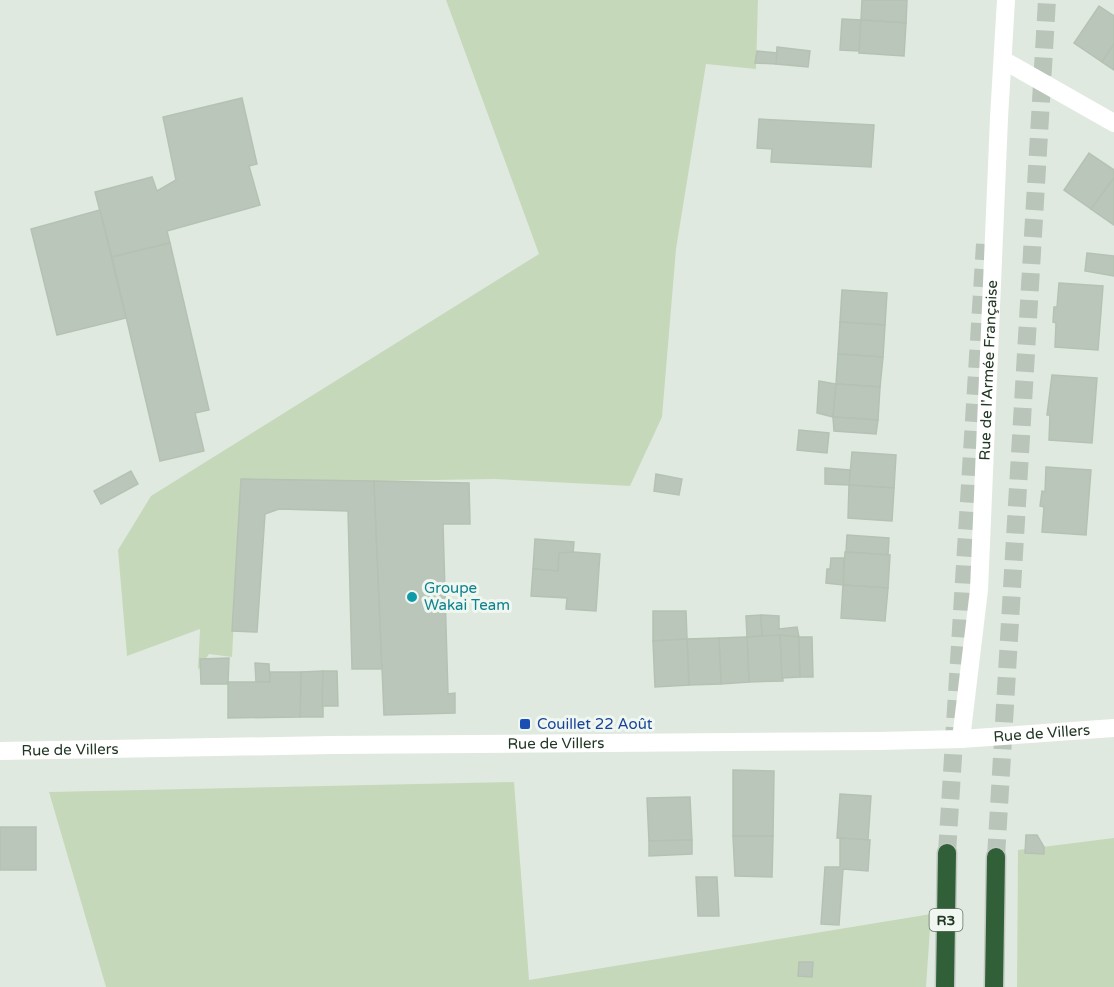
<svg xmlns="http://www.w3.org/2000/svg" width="1114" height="987" font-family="'Varela Round',sans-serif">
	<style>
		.green { fill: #c6d8ba }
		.building { fill: #bac6b9; stroke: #b4c2b3; stroke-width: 1.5 }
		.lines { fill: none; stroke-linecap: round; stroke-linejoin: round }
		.highway-tunnel { stroke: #bac5ba; stroke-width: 18; stroke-dasharray: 18 9; stroke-linecap: butt }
		.highway-casing { stroke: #c1c7c2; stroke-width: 21 }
		.minor { stroke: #fff; stroke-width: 18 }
		.highway { stroke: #316038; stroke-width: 18 }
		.culture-dot { fill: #0f9aa8; stroke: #f0f6f0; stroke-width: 2 }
		.transit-dot { fill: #1a4fb4; stroke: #f0f6f0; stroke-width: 2 }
		.labels { text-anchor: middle; stroke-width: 6; stroke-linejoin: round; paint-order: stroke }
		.shield { fill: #f0f6f0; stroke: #607061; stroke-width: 1.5 }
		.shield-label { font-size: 14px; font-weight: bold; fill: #223724 }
		.street-label { font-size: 15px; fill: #223724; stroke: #f0f6f0 }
		.culture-label { font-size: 15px; fill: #0d838f; stroke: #f0f6f0; text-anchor: start }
		.transit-label { font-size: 15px; fill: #164399; stroke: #f0f6f0; text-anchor: start }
	</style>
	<rect width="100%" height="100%" fill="#e0e9e0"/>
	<g class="green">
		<path d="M446,0H758L756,69L706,64L676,249L662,417L630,486L495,479L375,481L241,479L232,657L209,654L198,670L200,629L127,656L118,550L151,496L539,254Z"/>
		<path d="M514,782L529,980L931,914L926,987H106L49,792Z"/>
		<path d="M1114,838V987H1017L1018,850Z"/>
	</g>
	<g class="building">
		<path d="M862,0H907L906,23L861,20Z"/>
		<path d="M1099,6L1114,16V44L1102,62L1074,43Z"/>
		<path d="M842,19L861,20L859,51L840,50Z"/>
		<path d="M861,20L906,23L904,56L859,53Z"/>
		<path d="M1114,44V70L1102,62Z"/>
		<path d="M777,47L810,51L808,67L776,64Z"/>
		<path d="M757,51L777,53L776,64L755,63Z"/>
		<path d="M242,98L257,164L249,166L260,205L167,231L170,243L112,257L95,192L152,177L157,191L176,180L163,117Z"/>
		<path d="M759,119L874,125L871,167L771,162L772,149L757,148Z"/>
		<path d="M1089,153L1114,170V178L1091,209L1064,190Z"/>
		<path d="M1114,178V225L1091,209Z"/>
		<path d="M100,210L126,318L57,335L31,229Z"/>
		<path d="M170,243L209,410L195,413L204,451L160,461L112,257Z"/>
		<path d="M1087,253L1114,256V276L1085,271Z"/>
		<path d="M1059,283L1103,286L1098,350L1055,347L1056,323L1053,322L1054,307H1057Z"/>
		<path d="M842,290L887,293L885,325L840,322Z"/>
		<path d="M840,322L885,325L883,357L838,354Z"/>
		<path d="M838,354L883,357L880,387L836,384Z"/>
		<path d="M1052,375L1097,378L1092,443L1049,440L1050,415H1047Z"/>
		<path d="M819,381L836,384L833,417L817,413Z"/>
		<path d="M836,384L880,387L878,420L833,417Z"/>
		<path d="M833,417L878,420L876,434L834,431Z"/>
		<path d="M799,430L829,433L827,453L797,450Z"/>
		<path d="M852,452L896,455L894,488L849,485Z"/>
		<path d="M1046,467L1091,470L1086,535L1042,532L1044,507L1040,506L1042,491L1045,492Z"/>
		<path d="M825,468L850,470L849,485L825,484Z"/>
		<path d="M131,471L138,484L101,504L94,491Z"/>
		<path d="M656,474L682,479L679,495L654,491Z"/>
		<path d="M241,479L374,481L382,669H352L348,511L279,509L265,514L257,632L232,631Z"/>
		<path d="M374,481L469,483L470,524H443L448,694L455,693V713L384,715Z"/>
		<path d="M849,485L894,488L892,521L848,518Z"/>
		<path d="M847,535L889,538L888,555L846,552Z"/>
		<path d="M535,539L574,542L573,553H559L558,571L533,569Z"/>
		<path d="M573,552L600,554L596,611L566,609L567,598L531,596L533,569L558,571L559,553Z"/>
		<path d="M845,552L890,555L888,588L843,585Z"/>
		<path d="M831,558H844L843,585L826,583L827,569H830Z"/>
		<path d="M843,585L888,588L885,621L841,618Z"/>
		<path d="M653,611H686L687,639L653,641Z"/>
		<path d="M761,615L762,636L747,637L746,616Z"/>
		<path d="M761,615L779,616V629L797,627L799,637L762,636Z"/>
		<path d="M780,635L783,681L749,682L747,637Z"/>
		<path d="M780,635L799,637L800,677L782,678Z"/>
		<path d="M747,637L749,682L721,684L719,638Z"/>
		<path d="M799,637H812L813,677H800Z"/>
		<path d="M719,638L721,684L689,685L687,639Z"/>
		<path d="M687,639L689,685L655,687L653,641Z"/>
		<path d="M229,658L228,684H201L200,659Z"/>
		<path d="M255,663L269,664L270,682H256Z"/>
		<path d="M323,671V717H300L301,672Z"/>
		<path d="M323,671H337L338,706H322Z"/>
		<path d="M270,672H301L300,717L228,718V682H270Z"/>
		<path d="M733,770L774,771L773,836H733Z"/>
		<path d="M840,794L871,796L868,840L837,838Z"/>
		<path d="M690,797L692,840L649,841L647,798Z"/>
		<rect x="0" y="827" width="36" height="43"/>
		<path d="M1026,835H1037L1044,847V854L1025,853Z"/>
		<path d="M733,836H773L772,877L735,876Z"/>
		<path d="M840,838L870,840L868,871L843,869L839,925L821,924L825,867H840Z"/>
		<path d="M692,840V854L649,856V841Z"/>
		<path d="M696,877H717L719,916H698Z"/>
		<path d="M799,962H813L812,977L798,976Z"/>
	</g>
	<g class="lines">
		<g class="highway-tunnel">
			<path d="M947,853L985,244"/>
			<path d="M996,857L1047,0"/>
		</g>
		<defs>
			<g id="highway">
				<path d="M945,987L947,853"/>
				<path d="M994,987L996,857"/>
			</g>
		</defs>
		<use href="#highway" class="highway-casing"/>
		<g class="minor">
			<path d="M1003,60L1114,123"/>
			<path id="s1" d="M961,739L979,590L999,118L1006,0"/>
			<path id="s2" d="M0,751L332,745L879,741L961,739L1114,728"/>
		</g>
		<use href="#highway" class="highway"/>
	</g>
	<circle class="culture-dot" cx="412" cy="597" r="6"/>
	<rect class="transit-dot" x="519" y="718" width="12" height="12" rx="3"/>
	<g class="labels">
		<rect class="shield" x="929.5" y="909" width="33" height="22" rx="4.5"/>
		<g class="shield-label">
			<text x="946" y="925">R3</text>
		</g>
		<g class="street-label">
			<text dy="5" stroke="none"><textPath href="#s1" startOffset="370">Rue de l'Armée Française</textPath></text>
			<text dy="5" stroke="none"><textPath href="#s2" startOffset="1042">Rue de Villers</textPath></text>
			<text dy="5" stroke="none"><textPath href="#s2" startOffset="556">Rue de Villers</textPath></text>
			<text dy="5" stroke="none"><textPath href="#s2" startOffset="70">Rue de Villers</textPath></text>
		</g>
		<g class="culture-label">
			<text x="424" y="593">Groupe<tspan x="424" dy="17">Wakai Team</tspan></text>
		</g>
		<g class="transit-label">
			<text x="537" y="729">Couillet 22 Août</text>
		</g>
	</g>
</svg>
